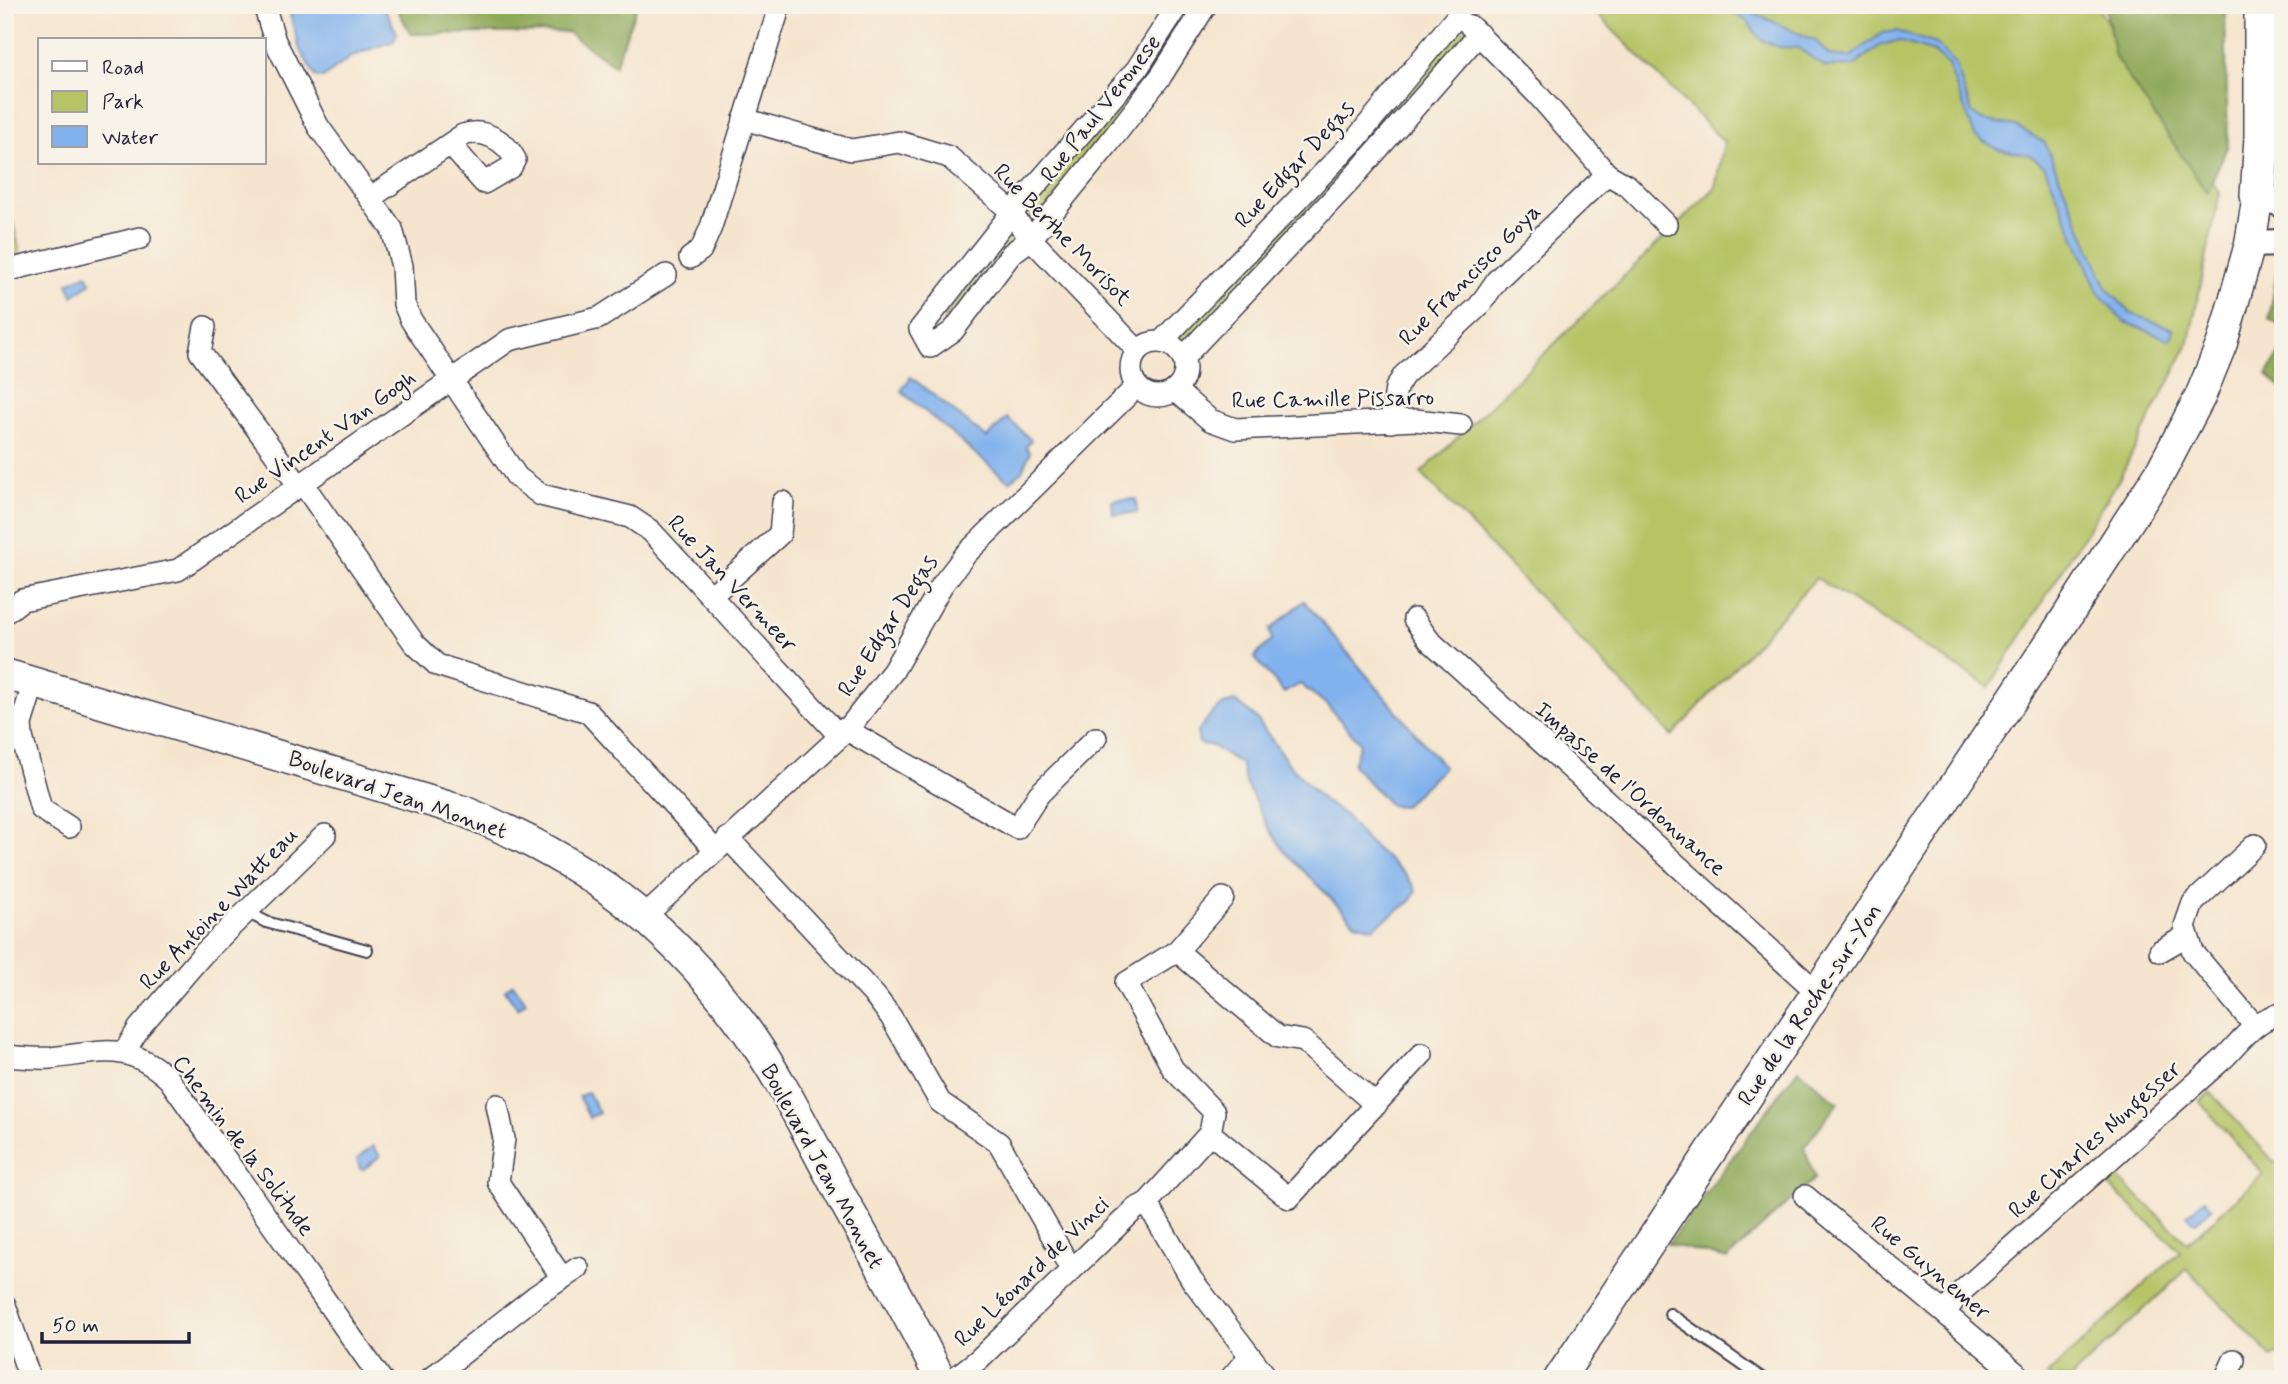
<svg xmlns="http://www.w3.org/2000/svg" width="2288" height="1384" font-family="Mynerve,sans-serif">
	<style>
		.green { fill: #b6c466; stroke: #6c7350; stroke-width: 2 }
		.forest { fill: #90aa5b; stroke: #59664b; stroke-width: 2 }
		.water { fill: #82b2ed; stroke: #526a94; stroke-width: 2 }
		.lines { fill: none; stroke-linecap: round; stroke-linejoin: round }
		.service-casing { stroke: #423f51; stroke-width: 14 }
		.minor-casing { stroke: #423f51; stroke-width: 24 }
		.tertiary-casing { stroke: #423f51; stroke-width: 30 }
		.secondary-casing { stroke: #423f51; stroke-width: 33 }
		.trunk-casing { stroke: #423f51; stroke-width: 38 }
		.service { stroke: #fff; stroke-width: 10 }
		.minor { stroke: #fff; stroke-width: 21 }
		.tertiary { stroke: #fff; stroke-width: 26 }
		.secondary { stroke: #fff; stroke-width: 30 }
		.trunk { stroke: #fff; stroke-width: 35 }
		.labels { text-anchor: middle; stroke-width: 5; stroke-linejoin: round; paint-order: stroke }
		.street-label { font-size: 23px; fill: #22223b; stroke: #f7f3e8 }
	</style>
	<rect width="100%" height="100%" fill="#f7f3e8"/>
	<filter id="ink" filterUnits="userSpaceOnUse"><feTurbulence type="fractalNoise" baseFrequency=".0143" numOctaves="2"/><feDisplacementMap in="SourceGraphic" scale="14" xChannelSelector="R" yChannelSelector="G"/><feConvolveMatrix kernelMatrix="1 2 1 2 8 2 1 2 1" color-interpolation-filters="sRGB"/></filter>
	<filter id="wash" filterUnits="userSpaceOnUse"><feTurbulence type="fractalNoise" baseFrequency=".00686" numOctaves="4" result="noise"/><feDisplacementMap in="SourceGraphic" scale="28" xChannelSelector="R" yChannelSelector="G"/><feGaussianBlur stdDeviation="1.57" result="paint"/><feColorMatrix in="noise" values="0 0 0 0 0 0 0 0 0 0 0 0 0 0 0 0 0 1.4 0 .05"/><feComposite in="paint" operator="in"/></filter>
	<g filter="url(#wash)">
		<rect width="100%" height="100%" fill="#f5e5ce"/>
		<g class="green">
			<path d="M1186,5H1201L1156,75L1039,216L1030,218L1026,210Z"/>
			<path d="M1588,5H2096L2220,193L2188,345L2118,481L1989,687L1816,578L1672,736L1421,473L1715,188L1724,142Z"/>
			<path d="M1460,27L1466,33L1364,157L1186,344L1182,343L1179,336Z"/>
			<path d="M5,192L21,255L5,259Z"/>
			<path d="M1008,231L1013,236L1012,242L949,320L943,318Z"/>
			<path d="M2210,1092L2275,1163L2283,1157V1350L2272,1357L2187,1269L2070,1379L2046,1376L2180,1251L2107,1184L2116,1176L2188,1243L2263,1174L2200,1102Z"/>
		</g>
		<g class="forest">
			<path d="M395,5H637L615,66L567,32L411,34Z"/>
			<path d="M2105,5H2225L2228,145L2207,193L2115,57Z"/>
			<path d="M2283,260V328L2269,319L2279,261Z"/>
			<path d="M2283,348V390L2267,375Z"/>
			<path d="M1798,1069L1838,1103L1804,1147L1815,1178L1727,1259L1668,1244Z"/>
		</g>
		<g class="water">
			<path d="M294,5H383L397,33L394,41L352,56L323,78L316,77L300,50L290,14Z"/>
			<path d="M1720,5H1737L1816,41L1829,55L1850,57L1882,33L1897,31L1936,44L1955,63L1972,113L1982,120L2016,126L2045,143L2107,288L2130,313L2174,329L2171,340L2124,322L2098,292L2045,167L2030,155L1997,149L1975,136L1948,65L1934,52L1898,41L1881,45L1854,66L1825,67L1798,48L1779,47L1761,40L1747,21Z"/>
			<path d="M87,274L91,283L73,296L68,283Z"/>
			<path d="M911,377L987,438L1007,418L1031,440L1026,447L1030,453L1022,471L1010,481L1003,477L901,391Z"/>
			<path d="M1136,499L1137,513L1113,514L1112,500Z"/>
			<path d="M1304,601L1444,767L1404,806L1390,805L1353,765L1360,743L1326,704L1300,684L1284,693L1254,657L1272,640L1270,630Z"/>
			<path d="M1235,701L1257,719L1288,763L1324,801L1346,816L1363,837L1406,875L1416,890L1410,902L1373,928L1355,923L1285,852L1268,827L1245,782L1241,764L1212,746L1199,743L1197,733C1207,718 1216,705 1235,701Z"/>
			<path d="M513,984L526,1002L518,1009L505,990Z"/>
			<path d="M588,1092L599,1113L589,1118L579,1097Z"/>
			<path d="M373,1146L380,1156L364,1169H360L357,1159Z"/>
			<path d="M2205,1199L2212,1208L2195,1223L2187,1215Z"/>
		</g>
	</g>
	<g filter="url(#ink)">
		<g class="lines">
			<defs>
				<g id="service">
					<path d="M247,912L266,922L367,950"/>
					<path d="M1670,1314L1763,1379"/>
				</g>
				<g id="minor">
					<path d="M264,5L275,41L318,126L392,229L402,266L404,304L411,320L517,477L541,495L630,517L651,531L833,729L847,730L1017,828L1039,794L1096,738"/>
					<path d="M1178,5L1137,69L1010,215L920,329L930,347L953,331L1012,253L1031,239L1109,143L1161,76L1206,5"/>
					<path d="M1470,26L1538,95L1607,174L1628,186L1666,224"/>
					<path d="M744,119L851,150L899,142L949,157L1005,206L1031,239L1138,351"/>
					<path d="M370,198L463,135C483,128 505,140 515,159L511,167L484,183L450,144"/>
					<path d="M690,258L701,250L711,227L780,5"/>
					<path d="M5,271L140,238"/>
					<path d="M205,327L200,352L294,479L308,491L414,643L437,665L588,712L715,850"/>
					<path d="M1161,342L1356,139L1458,15"/>
					<circle cx="1158" cy="369" r="27"/>
					<path d="M1183,358L1349,182L1479,34"/>
					<path d="M1175,390L1210,420L1235,429L1415,420L1461,425"/>
					<path d="M1391,422L1396,388L1404,375L1479,306L1497,280L1607,174"/>
					<path d="M711,596L780,534L783,502"/>
					<path d="M5,613L22,600L178,570L509,340L599,318L666,275"/>
					<path d="M1414,619L1429,640L1817,992"/>
					<path d="M34,682L21,724L22,737L41,809L69,827"/>
					<path d="M728,838L876,997L891,1017L940,1102L999,1143L1071,1269"/>
					<path d="M2255,845L2193,903L2185,926L2193,952L2255,1026"/>
					<path d="M1223,898L1177,951L1278,1037L1303,1041L1376,1105"/>
					<path d="M645,916L847,730L893,671L942,585L966,554L1137,386"/>
					<path d="M1177,951L1126,983L1173,1069L1214,1112L1210,1133L1289,1198L1422,1054"/>
					<path d="M2160,951L2186,936"/>
					<path d="M125,1051L139,1028L203,954L325,835"/>
					<path d="M5,1056C20,1057 35,1059 50,1058C101,1053 127,1040 169,1079L381,1379"/>
					<path d="M497,1105L504,1139L498,1182L562,1278"/>
					<path d="M1805,1196L2023,1379"/>
					<path d="M1147,1203L1192,1280L1268,1379"/>
					<path d="M5,1305L30,1379"/>
					<path d="M1945,1312L1961,1292L2224,1058C2240,1042 2258,1016 2283,1014"/>
					<path d="M430,1379L537,1295L578,1268"/>
					<path d="M953,1379L978,1360L1135,1209L1147,1203L1210,1133"/>
					<path d="M1230,1379L1250,1356"/>
					<path d="M2225,1379L2234,1360"/>
				</g>
				<g id="tertiary">
					<path d="M2258,195L2283,204"/>
					<path d="M2250,244L2283,243"/>
				</g>
				<g id="secondary">
					<path d="M5,674L463,811C582,859 668,922 744,1027C781,1078 809,1137 839,1192C873,1254 910,1315 940,1379"/>
					<path d="M1559,1379L2059,629L2161,471L2200,397L2222,343L2250,244L2258,195"/>
				</g>
				<path id="trunk" d="M2258,195L2262,138V5"/>
			</defs>
			<use href="#service" class="service-casing"/>
			<use href="#minor" class="minor-casing"/>
			<use href="#tertiary" class="tertiary-casing"/>
			<use href="#secondary" class="secondary-casing"/>
			<use href="#trunk" class="trunk-casing"/>
			<use href="#service" class="service"/>
			<use href="#minor" class="minor"/>
			<use href="#tertiary" class="tertiary"/>
			<use href="#secondary" class="secondary"/>
			<use href="#trunk" class="trunk"/>
		</g>
	</g>
	<g class="labels">
		<g class="street-label">
			<text transform="translate(1100 108) rotate(-52)" y="8">Rue Paul Veronese</text>
			<text transform="translate(1294 164) rotate(-47)" y="8">Rue Edgar Degas</text>
			<text transform="translate(1063 234) rotate(46)" y="8">Rue Berthe Morisot</text>
			<text transform="translate(1469 274) rotate(-45)" y="8">Rue Francisco Goya</text>
			<text transform="translate(1333 398) rotate(-1)" y="8">Rue Camille Pissarro</text>
			<text transform="translate(325 436) rotate(-35)" y="8">Rue Vincent Van Gogh</text>
			<text transform="translate(733 583) rotate(47)" y="8">Rue Jan Vermeer</text>
			<text transform="translate(887 625) rotate(-57)" y="8">Rue Edgar Degas</text>
			<text transform="translate(1631 788) rotate(42)" y="8">Impasse de l'Ordonnance</text>
			<text transform="translate(398 794) rotate(19)" y="8">Boulevard Jean Monnet</text>
			<text transform="translate(218 908) rotate(-46)" y="8">Rue Antoine Watteau</text>
			<text transform="translate(1809 1004) rotate(-56)" y="8">Rue de la Roche-sur-Yon</text>
			<text transform="translate(2094 1139) rotate(-42)" y="8">Rue Charles Nungesser</text>
			<text transform="translate(244 1145) rotate(53)" y="8">Chemin de la Solitude</text>
			<text transform="translate(823 1166) rotate(61)" y="8">Boulevard Jean Monnet</text>
			<text transform="translate(1931 1267) rotate(40)" y="8">Rue Guynemer</text>
			<text transform="translate(1031 1271) rotate(-44)" y="8">Rue Léonard de Vinci</text>
		</g>
	</g>
	<rect width="2288" height="1384" fill="none" stroke="#f7f3e8" stroke-width="28"/>
	<rect x="38" y="38" width="228" height="126" fill="#f7f3e8" stroke="#a29fa3" stroke-width="2"/>
	<rect x="52" y="61" width="35" height="10" fill="#ffffff" stroke="#a29fa3" stroke-width="2"/>
	<text x="102" y="74" font-size="21" fill="#22223b">Road</text>
	<rect x="52" y="91" width="35" height="21" fill="#b6c466" stroke="#a29fa3" stroke-width="2"/>
	<text x="102" y="108" font-size="21" fill="#22223b">Park</text>
	<rect x="52" y="126" width="35" height="21" fill="#82b2ed" stroke="#a29fa3" stroke-width="2"/>
	<text x="102" y="144" font-size="21" fill="#22223b">Water</text>
	<path d="M42 1332v10h147v-10" fill="none" stroke="#22223b" stroke-width="3.5"/>
	<text x="52" y="1332" font-size="21" fill="#22223b" stroke="#f7f3e8" stroke-width="5" paint-order="stroke">50 m</text>
</svg>
